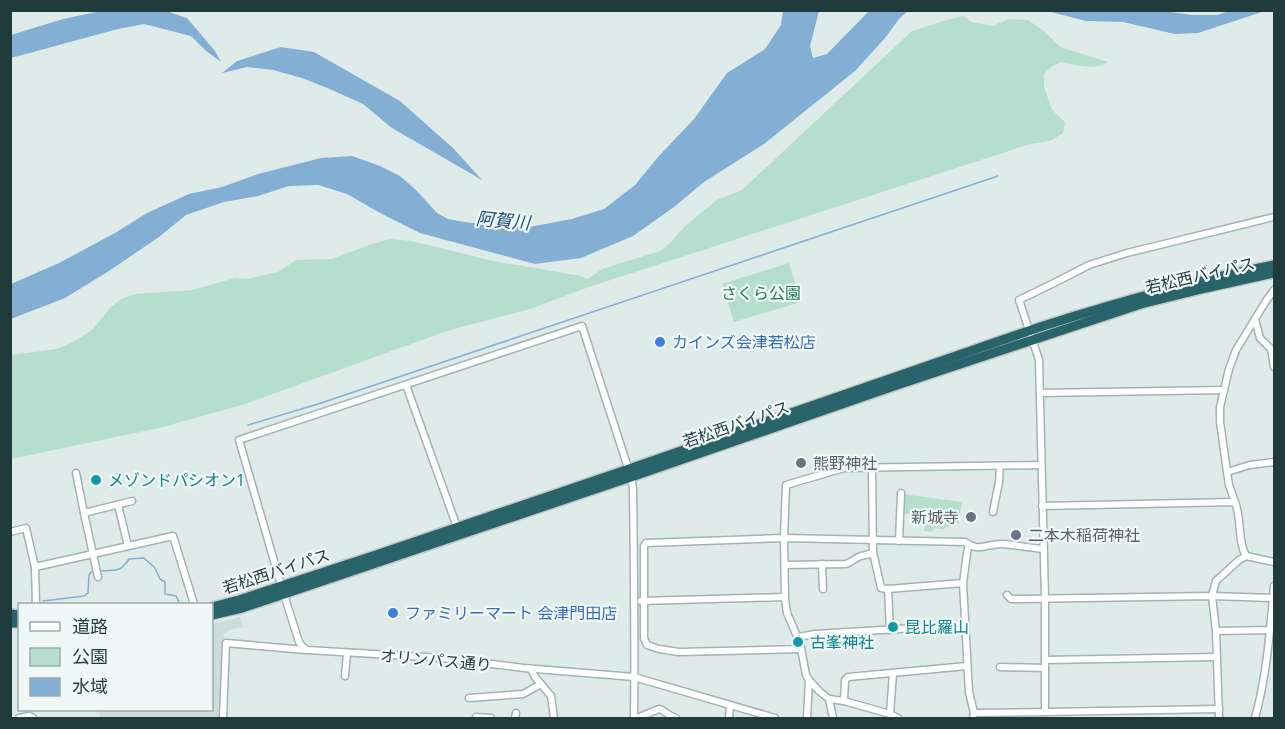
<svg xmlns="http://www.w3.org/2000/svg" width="1285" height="729" font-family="'Open Sans','Noto Sans JP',sans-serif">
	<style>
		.built { fill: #cddbd9 }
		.green { fill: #b6decd }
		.water { fill: #83afd5 }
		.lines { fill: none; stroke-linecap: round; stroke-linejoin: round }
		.stream { stroke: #83afd5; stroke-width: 1.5 }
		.minor-casing { stroke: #a2b3b2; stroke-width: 9 }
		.highway-casing { stroke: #c0c8c8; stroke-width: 12 }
		.minor { stroke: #fff; stroke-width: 6 }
		.highway { stroke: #29646a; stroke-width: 9 }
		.shop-dot { fill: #3f7fe0; stroke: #eff8f6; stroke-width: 2 }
		.worship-dot { fill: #6b7280; stroke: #eff8f6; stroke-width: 2 }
		.culture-dot { fill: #0f9aa8; stroke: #eff8f6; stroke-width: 2 }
		.labels { text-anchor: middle; stroke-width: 4.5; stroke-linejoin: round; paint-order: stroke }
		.street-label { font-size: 16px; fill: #1f3b3c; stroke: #eff8f6 }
		.park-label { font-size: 16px; fill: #27765d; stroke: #eff8f6 }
		.shop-label { font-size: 16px; fill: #366cbe; stroke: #eff8f6; text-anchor: start }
		.worship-label { font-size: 16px; fill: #5b616d; stroke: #eff8f6; text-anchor: start }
		.culture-label { font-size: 16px; fill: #0d838f; stroke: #eff8f6; text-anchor: start }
		.water-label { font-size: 18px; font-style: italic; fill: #164c7c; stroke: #eff8f6 }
	</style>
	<rect width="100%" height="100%" fill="#dfebe9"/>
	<path class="built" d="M240,617L243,627L232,629L224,634L221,718H100L99,710H212V624Z"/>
	<g class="green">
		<path d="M964,16L971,22L993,26L1008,19L1028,20L1044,31L1060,47L1108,62C1095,71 1076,65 1061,62L1051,67L1044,74V87L1052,110L1065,122L1063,133L1050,141L1030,144L589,287L530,309L447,331L245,404L159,428L11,459V355L57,349L75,341L92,330L110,308L121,299L135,294L180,291L192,290L235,278L247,279L256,277L278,272L296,260L332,259L372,244L390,239L412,241L493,261L581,276L588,279L602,269L660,251L670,243L684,227L717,200L742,190L912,31C930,26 946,19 964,16Z"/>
		<path d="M789,263L801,302L734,322L722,284Z"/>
		<path d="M903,494L962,502L959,523L943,529L934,528L933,532L924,531L925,526L916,525V515L902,513Z"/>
	</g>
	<g class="water">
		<path d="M166,11L187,18L215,51L221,62L205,50L191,36L144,24L118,29L11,58V35L63,19L101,11Z"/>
		<path d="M783,11H819L810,46L813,58L827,54L869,11H908L899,19L885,38L855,71L764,144L704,182L674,207L633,236L581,258L535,264L420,233L380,213L347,194L318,185L289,186L258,196L224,202L186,215L159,237L109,271L65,298L11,319V284L59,263L115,233L147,213L189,194L222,187L258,174L321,158L352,156L380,166L400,176L416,190L437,213L448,219L464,222L493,225L529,227L572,219L604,209L635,185L658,157L694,119L727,73L765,49L781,25Z"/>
		<path d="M1163,11L1193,15H1217L1229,11H1265L1198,33L1175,34L1123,22L1086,21L1047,11Z"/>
		<path d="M281,47L314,52L400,101L454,149L482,180L392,128L363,104L332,90L302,78L273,70L247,67L222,73L237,61Z"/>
	</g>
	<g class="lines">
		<g class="stream">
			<path d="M248,425L318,404L998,176"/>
			<path d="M99,571C115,569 119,574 129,559L144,558L155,568L160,579L165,582V594L176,596L180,604"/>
			<path d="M43,601L84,596L88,593L89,575L92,571H94"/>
		</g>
		<defs>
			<g id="minor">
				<path d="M1274,290L1266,301L1255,319L1260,338L1271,349L1274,367"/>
				<path d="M406,385L457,527"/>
				<path d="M1040,393L1224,390"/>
				<path d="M1227,472L1250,465L1274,462"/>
				<path d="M76,473L84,513"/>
				<path d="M1235,502L1229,485L1227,472L1220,422V407L1229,369L1236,350L1255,319"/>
				<path d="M118,505L128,546"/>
				<path d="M1042,506L1235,502C1242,519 1237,540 1246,556L1239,560L1216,581L1212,596L1216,631L1219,718"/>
				<path d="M993,512L999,482L1000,466"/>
				<path d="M10,532L26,528L35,567L36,604"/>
				<path d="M899,541L901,493"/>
				<path d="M969,545L967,553L963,583L969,692L974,713L973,718"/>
				<path d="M873,552L881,588L888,589L963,583"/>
				<path d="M1246,556L1274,562"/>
				<path d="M822,564L823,589"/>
				<path d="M785,565L846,564C852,562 855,558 861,556C866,555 869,555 873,552L872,468"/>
				<path d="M35,567L173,536L194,604"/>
				<path d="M98,577L84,513L132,501"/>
				<path d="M888,589L890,630"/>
				<path d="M1007,595L1011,599H1020L1212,596L1273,598"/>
				<path d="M641,601L785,597"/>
				<path d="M1216,631L1270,630"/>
				<path d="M798,637L815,634L965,625"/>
				<path d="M801,649L679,652L659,649L647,645L644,638V546L646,543L784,538L965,542C980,553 988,543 1003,544C1017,545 1030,548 1043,549"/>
				<path d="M1045,660L1216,657"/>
				<path d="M1000,667L1045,668"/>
				<path d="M531,669L535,677L551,696L554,718"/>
				<path d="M345,676L347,653"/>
				<path d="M809,680L819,691L829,699L844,701L890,714L898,718"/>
				<path d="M469,698L523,694L541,684"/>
				<path d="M829,699L833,718"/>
				<path d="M844,701L845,680L848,677L967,666"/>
				<path d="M1045,712L1219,709"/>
				<path d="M974,713L1045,712V599L1039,360L1019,300L1058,281L1089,265L1127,253L1274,217"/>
				<path d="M890,714L893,673"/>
				<path d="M476,717L491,718"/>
				<path d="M19,718L29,716L33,718"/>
				<path d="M223,718L226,643L306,650"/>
				<path d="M515,718L516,713"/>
				<path d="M634,718C635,642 634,565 633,488L631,477L582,326L239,440L281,585L299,642L303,647L307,650L442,658L524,668L634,677L775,718"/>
				<path d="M637,718L659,709C665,710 667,716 676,718"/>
				<path d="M729,718L730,705"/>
				<path d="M807,718L809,680L806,675L800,643L787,613L785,599L784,538L786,485L844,468L1041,465"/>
				<path d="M1255,718C1267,675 1270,630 1274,586"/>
			</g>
			<g id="highway">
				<path d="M212,607L239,600L376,555L629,469L1043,326C1119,302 1196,280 1274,265"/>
				<path d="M10,614L20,615"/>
				<path d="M212,615L242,608L284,594L631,477L891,387L1141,304L1206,288L1274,273"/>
				<path d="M10,623H20"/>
			</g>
		</defs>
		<use href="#minor" class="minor-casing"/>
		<use href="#highway" class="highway-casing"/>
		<use href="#minor" class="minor"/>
		<use href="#highway" class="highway"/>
	</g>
	<g class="shop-dot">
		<circle cx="660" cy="342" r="6"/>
		<circle cx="393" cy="613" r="6"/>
	</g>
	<g class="worship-dot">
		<circle cx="801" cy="463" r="6"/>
		<circle cx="971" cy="517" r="6"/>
		<circle cx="1016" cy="535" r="6"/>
	</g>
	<g class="culture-dot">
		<circle cx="96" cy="480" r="6"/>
		<circle cx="893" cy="627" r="6"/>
		<circle cx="798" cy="642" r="6"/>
	</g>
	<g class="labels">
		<g class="street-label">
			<text transform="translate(1200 275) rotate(-13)" y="6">若松西バイパス</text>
			<text transform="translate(736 424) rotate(-19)" y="6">若松西バイパス</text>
			<text transform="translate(276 571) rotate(-18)" y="6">若松西バイパス</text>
			<text transform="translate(436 660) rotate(5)" y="6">オリンパス通り</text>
		</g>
		<g class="park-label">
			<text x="761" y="299">さくら公園</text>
		</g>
		<g class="shop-label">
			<text x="672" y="348">カインズ会津若松店</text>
			<text x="405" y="619">ファミリーマート 会津門田店</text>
		</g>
		<g class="worship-label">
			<text x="813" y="469">熊野神社</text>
			<text x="959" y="523" text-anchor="end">新城寺</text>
			<text x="1028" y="541">二本木稲荷神社</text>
		</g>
		<g class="culture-label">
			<text x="108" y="486">メゾンドパシオン1</text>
			<text x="905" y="633">昆比羅山</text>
			<text x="810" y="648">古峯神社</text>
		</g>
		<g class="water-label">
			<text transform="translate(503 221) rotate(5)" y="6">阿賀川</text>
		</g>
	</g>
	<rect width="1285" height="729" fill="none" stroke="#1f3b3c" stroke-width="24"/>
	<rect x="18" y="603" width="195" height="108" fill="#eff8f6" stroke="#9cacac" stroke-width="1.5"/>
	<rect x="30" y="622" width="30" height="9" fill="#ffffff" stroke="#9cacac" stroke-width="1.5"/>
	<text x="72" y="633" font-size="18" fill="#1f3b3c">道路</text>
	<rect x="30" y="648" width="30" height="18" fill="#b6decd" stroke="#9cacac" stroke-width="1.5"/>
	<text x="72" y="663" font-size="18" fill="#1f3b3c">公園</text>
	<rect x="30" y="678" width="30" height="18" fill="#83afd5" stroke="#9cacac" stroke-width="1.5"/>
	<text x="72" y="693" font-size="18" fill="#1f3b3c">水域</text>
</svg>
